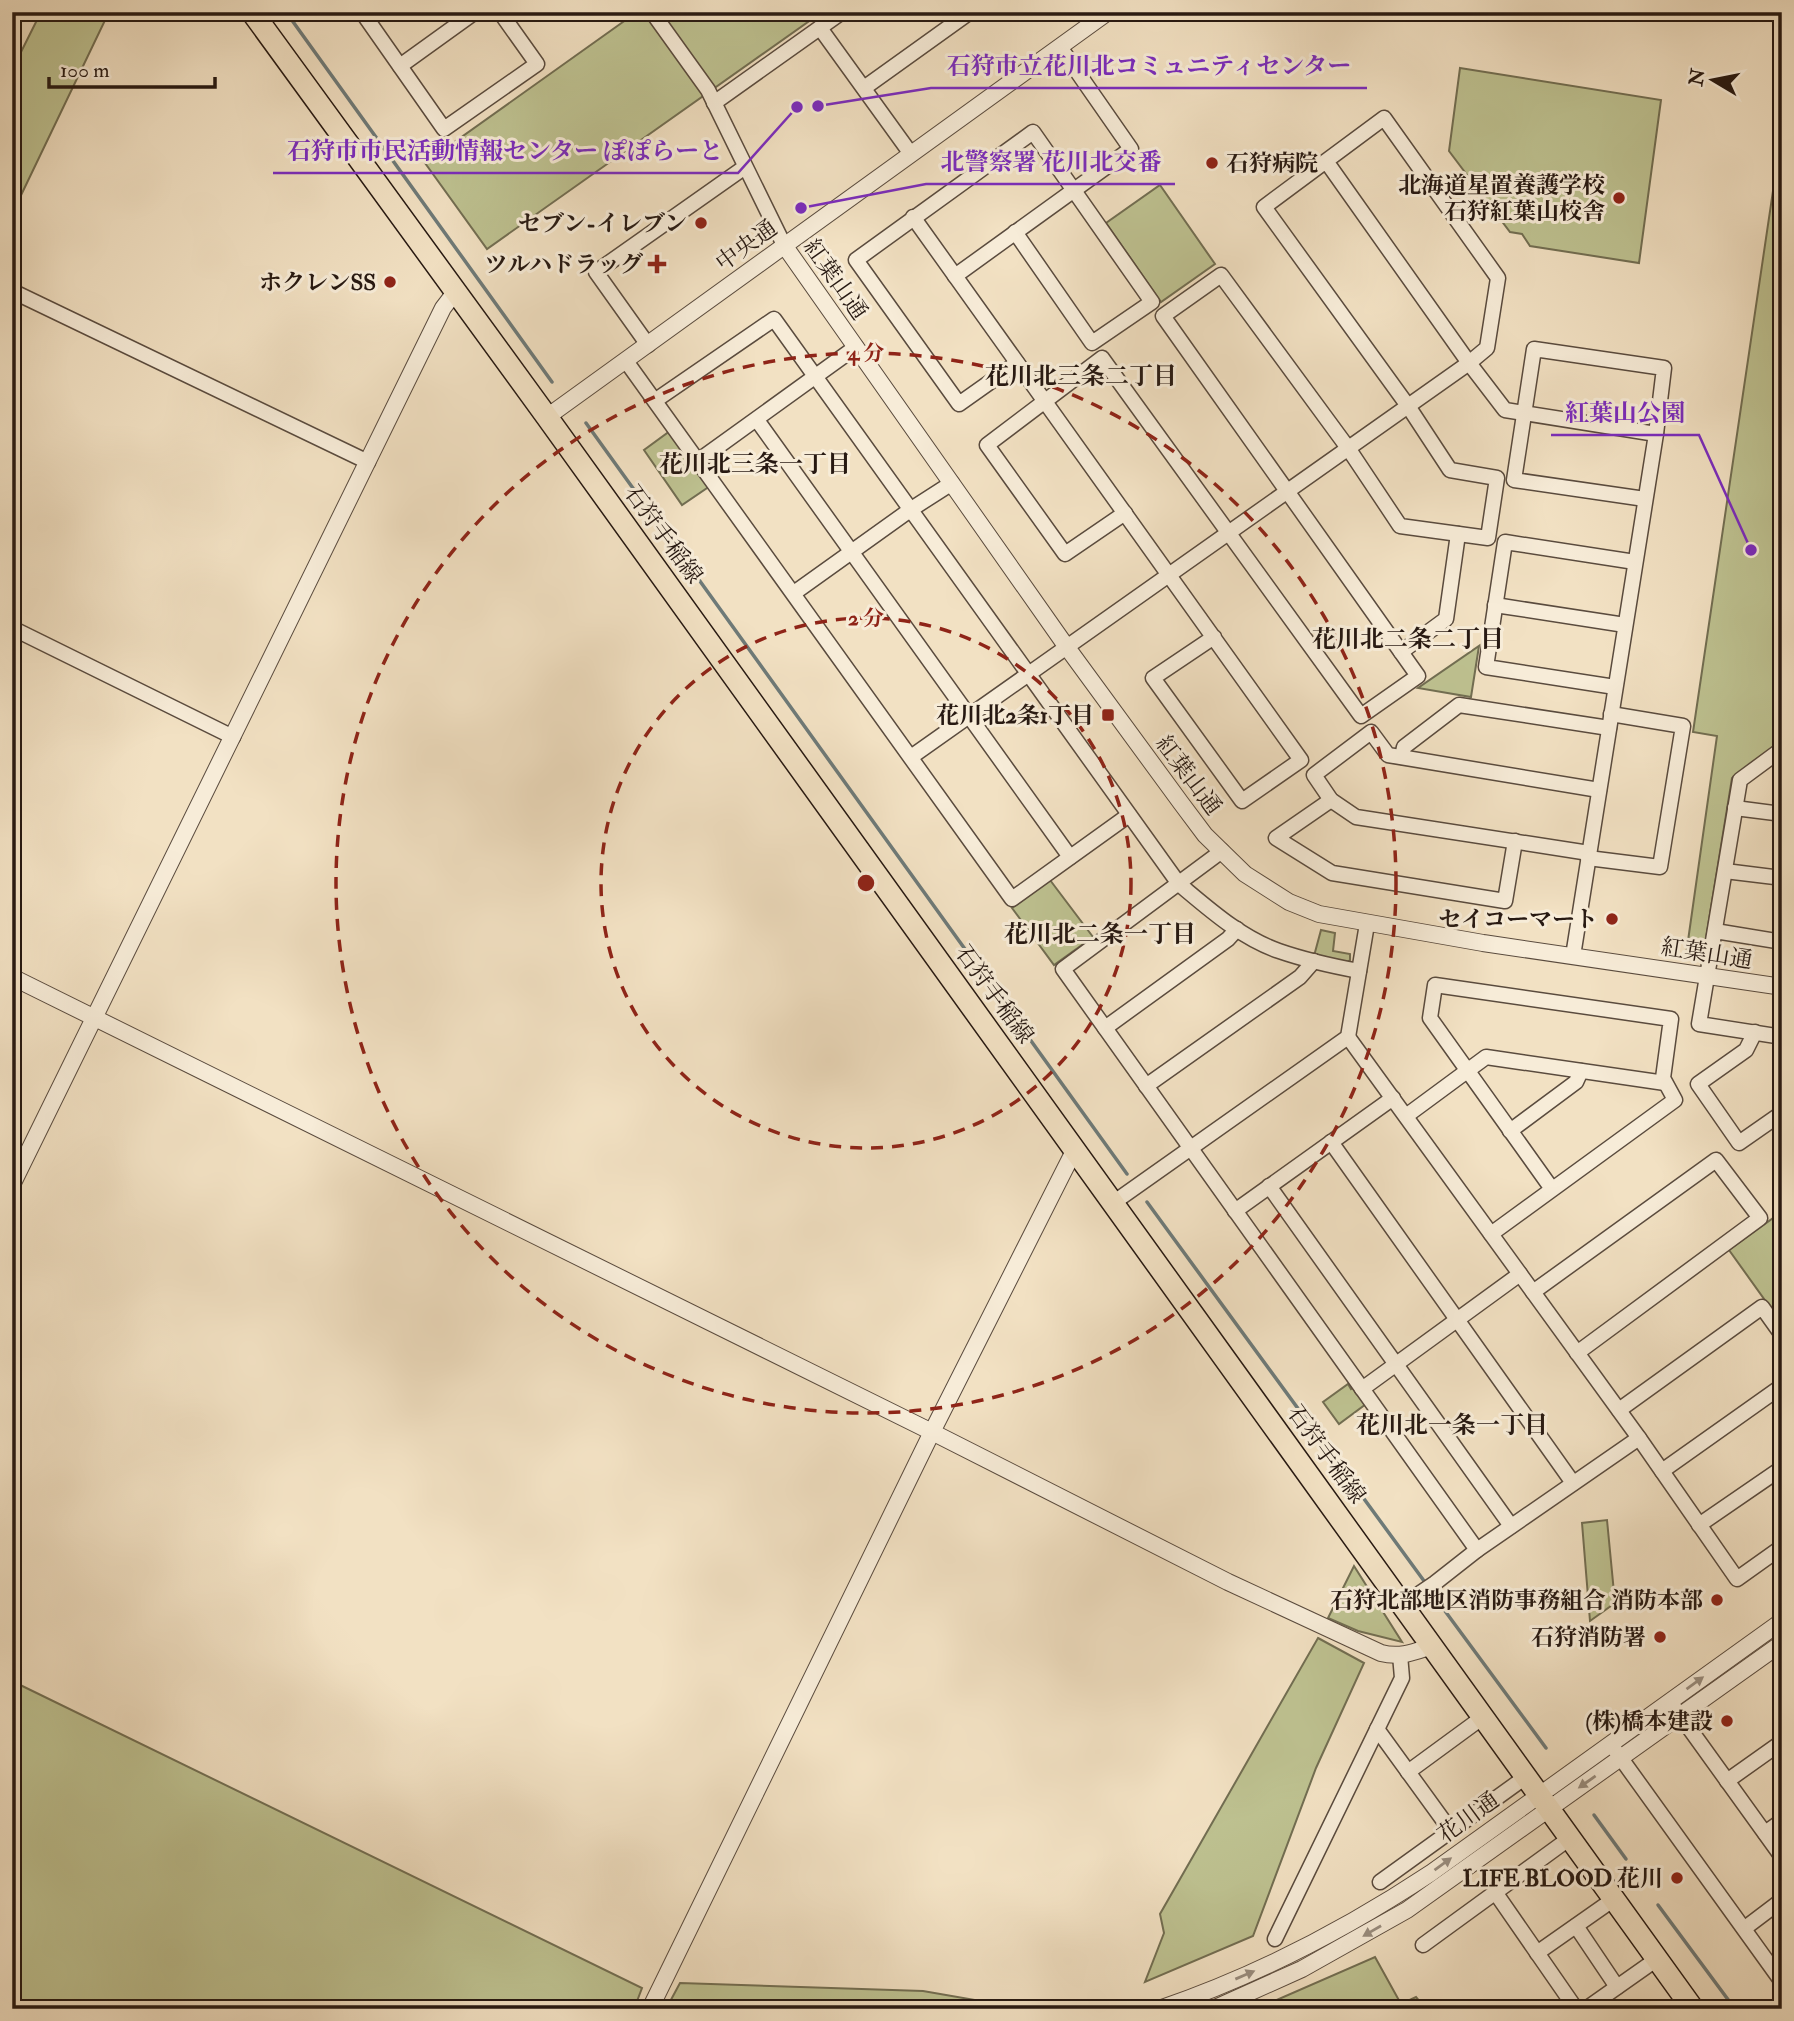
<svg xmlns="http://www.w3.org/2000/svg" width="1794" height="2021" font-family="'IM FELL Double Pica','Noto Serif JP',serif">
	<style>
		.green { fill: #bec291; stroke: #726e52; stroke-width: 2 }
		.lines { fill: none; stroke-linecap: round; stroke-linejoin: round }
		.stream { stroke: #6e7a78; stroke-width: 3.5 }
		.minor-casing { stroke: #5a4b3e; stroke-width: 17 }
		.tertiary-casing { stroke: #5a4b3e; stroke-width: 18 }
		.primary-casing { stroke: #271912; stroke-width: 24 }
		.minor { stroke: #f7ecd8; stroke-width: 14 }
		.tertiary { stroke: #f7ecd8; stroke-width: 16 }
		.primary { stroke: #f2e1c3; stroke-width: 21 }
		.oneway { fill: #998d7f }
		.ring { fill: none; stroke: #8f2418; stroke-width: 3.5; stroke-dasharray: 12 9 }
		.poi-dot { fill: #8f2418; stroke: #f7ecd8; stroke-width: 2.5 }
		.labels { text-anchor: middle; stroke-width: 6; stroke-linejoin: round; paint-order: stroke }
		.poi-label { font-size: 23px; font-weight: bold; fill: #271912; stroke: #f7ecd8; text-anchor: end }
		.street-label { font-size: 23px; fill: #271912; stroke: #f7ecd8 }
		.neighbourhood-label { font-size: 24px; font-weight: bold; fill: #271912; stroke: #f7ecd8 }
		.centre { fill: #8f2418; stroke: #f7ecd8; stroke-width: 3.5 }
		.ring-label { font-size: 21px; text-anchor: middle; font-weight: bold; fill: #8f2418; stroke: #f7ecd8; stroke-width: 6; stroke-linejoin: round; paint-order: stroke }
		.leader { fill: none; stroke: #7b2cbf; stroke-width: 2.5 }
		.callout-dot { fill: #7b2cbf; stroke: #f7ecd8; stroke-width: 2.5 }
		.callout-label { font-size: 24px; text-anchor: middle; font-weight: bold; fill: #7b2cbf; stroke: #f7ecd8; stroke-width: 6; stroke-linejoin: round; paint-order: stroke }
	</style>
	<rect width="100%" height="100%" fill="#f2e1c3"/>
	<filter id="stains"><feTurbulence type="fractalNoise" baseFrequency=".00286" numOctaves="4"/><feColorMatrix values="0 0 0 0 .2 0 0 0 0 .09 0 0 0 0 .02 0 0 0 .5 -.17"/></filter>
	<radialGradient id="worn" r=".72"><stop offset=".6" stop-color="#630" stop-opacity="0"/><stop offset="1" stop-color="#630" stop-opacity=".3"/></radialGradient>
	<g class="green">
		<path d="M41,12H109L12,214V70Z"/>
		<path d="M637,12H822L487,249L425,163Z"/>
		<path d="M1460,68L1661,100L1639,263L1530,246L1522,234L1510,232L1449,151Z"/>
		<path d="M1782,130V741L1732,778L1703,957L1686,955L1717,736L1693,732Z"/>
		<path d="M1160,185L1215,264L1161,302L1106,223Z"/>
		<path d="M670,431L710,486L682,505L644,450Z"/>
		<path d="M1479,646L1471,697L1418,688Z"/>
		<path d="M1050,880L1093,937L1054,965L1012,908Z"/>
		<path d="M1321,930L1335,933L1333,951L1350,954V960L1346,964L1314,956Z"/>
		<path d="M1780,1213L1782,1215V1324L1729,1250Z"/>
		<path d="M1348,1384L1351,1389L1354,1387L1366,1404L1339,1424L1323,1402Z"/>
		<path d="M1607,1520L1615,1603L1590,1621L1582,1523Z"/>
		<path d="M1354,1566L1402,1642L1358,1631L1328,1618Z"/>
		<path d="M1318,1638L1364,1663L1316,1768L1253,1936L1145,1982L1164,1933L1160,1914Z"/>
		<path d="M12,1681L642,1988L634,2009H12Z"/>
		<path d="M1375,1957L1401,2004L1416,1997L1426,2009H1256Z"/>
		<path d="M680,1983L923,1991L1027,2009H666Z"/>
	</g>
	<g class="lines">
		<g class="stream">
			<path d="M286,12L552,382"/>
			<path d="M586,423L1127,1174"/>
			<path d="M1147,1202L1427,1585"/>
			<path d="M1431,1592L1546,1748"/>
			<path d="M1594,1815L1626,1859"/>
			<path d="M1658,1905L1735,2009"/>
		</g>
		<defs>
			<g id="minor">
				<path d="M362,12L444,129L537,64L500,12"/>
				<path d="M652,12L708,90L784,245"/>
				<path d="M820,28L911,154"/>
				<path d="M400,66L475,12"/>
				<path d="M864,88L970,12"/>
				<path d="M714,103L842,12"/>
				<path d="M913,217L1301,760L1242,801L1153,678L1214,637"/>
				<path d="M1015,232L1092,343L1152,302L1033,132L856,260L959,404L1017,363"/>
				<path d="M955,276L1131,149L1060,47"/>
				<path d="M12,291L368,462"/>
				<path d="M648,345L596,272L745,167"/>
				<path d="M626,361L1012,899L1129,815"/>
				<path d="M656,400L774,319L1179,884C1209,909 1241,938 1279,951C1305,960 1332,966 1359,971"/>
				<path d="M757,420L1070,857"/>
				<path d="M698,461L856,347"/>
				<path d="M1645,499L1514,480L1534,349L1664,368L1656,434"/>
				<path d="M1125,513L1065,554L987,445L1102,358L1361,716L1418,676L1163,316L1221,275L1348,448L1400,526L1488,538L1497,478L1450,470L1408,406L1264,207L1384,118L1498,278L1487,348L1469,363L1326,161"/>
				<path d="M794,593L910,510L952,483"/>
				<path d="M1495,605L1625,625"/>
				<path d="M12,628L233,737"/>
				<path d="M1401,652L1446,619L1458,534"/>
				<path d="M1615,687L1486,667L1505,542L1635,562"/>
				<path d="M1782,749L1740,780L1699,1024L1782,1037"/>
				<path d="M911,757L1469,363L1505,410L1656,434L1573,956"/>
				<path d="M1402,757L1404,747L1459,705L1609,728"/>
				<path d="M1331,800L1276,838L1332,873L1505,901L1515,841"/>
				<path d="M1735,808L1782,814"/>
				<path d="M1222,851L1063,969L1477,1550"/>
				<path d="M1589,853L1356,817L1331,800L1314,775L1371,732L1388,755L1599,790"/>
				<path d="M1588,858L1660,867L1683,726L1611,714"/>
				<path d="M1725,871L1782,878"/>
				<path d="M1715,931L1782,942"/>
				<path d="M1105,1028L1228,939L1237,929"/>
				<path d="M1755,1032L1746,1050L1698,1084L1739,1143L1782,1113"/>
				<path d="M1348,1037L1639,1438L1737,1579L1782,1547"/>
				<path d="M1146,1086L1300,977L1314,961"/>
				<path d="M1406,1116L1486,1057L1665,1083"/>
				<path d="M1510,1131L1576,1082L1581,1071"/>
				<path d="M1331,1142L1573,1483"/>
				<path d="M1269,1186L1511,1526"/>
				<path d="M1113,1203L1348,1037L1367,924"/>
				<path d="M1235,1211L1393,1098"/>
				<path d="M1491,1234L1675,1100L1663,1078L1671,1019L1435,985L1430,1018L1552,1189"/>
				<path d="M1533,1292L1716,1160L1760,1218L1577,1353"/>
				<path d="M1362,1389L1520,1274"/>
				<path d="M1619,1410L1762,1307L1782,1335"/>
				<path d="M1662,1471L1782,1386"/>
				<path d="M1699,1525L1782,1468"/>
				<path d="M1404,1604L1435,1583L1477,1550L1639,1438"/>
				<path d="M1674,1707L1782,1857"/>
				<path d="M1377,1729L1451,1831"/>
				<path d="M1615,1750L1782,1982"/>
				<path d="M1408,1772L1483,1717"/>
				<path d="M1727,1781L1782,1742"/>
				<path d="M1765,1833L1782,1821"/>
				<path d="M1380,1882L1527,1776"/>
				<path d="M1495,1892L1576,2009"/>
				<path d="M1576,1926L1617,1987"/>
				<path d="M1745,1928L1782,1900"/>
				<path d="M1275,1939L1402,1678L1400,1655"/>
				<path d="M1423,1945L1570,1838"/>
				<path d="M1537,1953L1614,1899"/>
				<path d="M1586,2009L1657,1959"/>
			</g>
			<g id="tertiary">
				<path d="M784,245L1066,646L1181,803L1205,835L1245,874L1289,902L1319,914L1483,943L1782,987"/>
				<path d="M547,417L1108,12"/>
				<path d="M12,977L932,1432L1228,1582L1381,1653C1400,1658 1414,1652 1432,1646"/>
				<path d="M12,1185L443,308L456,291"/>
				<path d="M650,2009L932,1432L1075,1149"/>
				<path d="M1159,2009C1256,1976 1345,1930 1431,1873L1782,1621"/>
				<path d="M1213,2009L1302,1969L1407,1910L1782,1643"/>
			</g>
			<path id="primary" d="M252,12L547,417L1693,2009"/>
		</defs>
		<use href="#minor" class="minor-casing"/>
		<use href="#tertiary" class="tertiary-casing"/>
		<use href="#primary" class="primary-casing"/>
		<use href="#minor" class="minor"/>
		<use href="#tertiary" class="tertiary"/>
		<use href="#primary" class="primary"/>
	</g>
	<defs><path id="oneway-solid" d="M-6-.8H1V-3.2L6.5 0L1 3.2V.8H-6Z" transform="scale(1.75)"/></defs>
	<g class="oneway">
		<use href="#oneway-solid" transform="translate(1695 1683) rotate(-36)"/>
		<use href="#oneway-solid" transform="translate(1587 1782) rotate(145)"/>
		<use href="#oneway-solid" transform="translate(1443 1864) rotate(-36)"/>
		<use href="#oneway-solid" transform="translate(1372 1931) rotate(150)"/>
		<use href="#oneway-solid" transform="translate(1245 1975) rotate(-23)"/>
	</g>
	<g class="ring">
		<circle cx="866" cy="883" r="265"/>
		<circle cx="866" cy="883" r="530"/>
	</g>
	<g class="poi-dot">
		<circle cx="1212" cy="163" r="7"/>
		<circle cx="1619" cy="198" r="7"/>
		<circle cx="701" cy="223" r="7"/>
		<path d="M653.5 253.5h7v7h7v7h-7v7h-7v-7h-7v-7h7z"/>
		<circle cx="390" cy="282" r="7"/>
		<rect x="1101" y="708" width="14" height="14" rx="3.5"/>
		<circle cx="1612" cy="919" r="7"/>
		<circle cx="1717" cy="1600" r="7"/>
		<circle cx="1660" cy="1637" r="7"/>
		<circle cx="1727" cy="1721" r="7"/>
		<circle cx="1677" cy="1878" r="7"/>
	</g>
	<g class="labels">
		<g class="poi-label">
			<text x="1226" y="171" text-anchor="start">石狩病院</text>
			<text x="1605" y="193">北海道星置養護学校<tspan x="1605" dy="26">石狩紅葉山校舎</tspan></text>
			<text x="687" y="231">セブン-イレブン</text>
			<text x="643" y="272">ツルハドラッグ</text>
			<text x="376" y="290">ホクレンSS</text>
			<text x="1094" y="723">花川北2条1丁目</text>
			<text x="1598" y="927">セイコーマート</text>
			<text x="1703" y="1608">石狩北部地区消防事務組合 消防本部</text>
			<text x="1646" y="1645">石狩消防署</text>
			<text x="1713" y="1729">(株)橋本建設</text>
			<text x="1663" y="1886">LIFE BLOOD 花川</text>
		</g>
		<g class="street-label">
			<text transform="translate(746 245) rotate(-36)" y="8">中央通</text>
			<text transform="translate(836 279) rotate(55)" y="8">紅葉山通</text>
			<text transform="translate(664 534) rotate(54)" y="8">石狩手稲線</text>
			<text transform="translate(1189 775) rotate(53)" y="8">紅葉山通</text>
			<text transform="translate(1707 953) rotate(9)" y="8">紅葉山通</text>
			<text transform="translate(995 994) rotate(54)" y="8">石狩手稲線</text>
			<text transform="translate(1327 1454) rotate(54)" y="8">石狩手稲線</text>
			<text transform="translate(1468 1817) rotate(-36)" y="8">花川通</text>
		</g>
		<g class="neighbourhood-label">
			<text x="1081" y="384">花川北三条二丁目</text>
			<text x="755" y="472">花川北三条一丁目</text>
			<text x="1408" y="647">花川北二条二丁目</text>
			<text x="1100" y="942">花川北二条一丁目</text>
			<text x="1452" y="1433">花川北一条一丁目</text>
		</g>
	</g>
	<circle cx="866" cy="883" r="10" class="centre"/>
	<g class="ring-label">
		<text x="866" y="360">4 分</text>
		<text x="866" y="625">2 分</text>
	</g>
	<path class="leader" d="M818 106L931 88H1367M797 107L738 173H273M801 208L926 184H1175M1751 550L1699 435H1551"/>
	<g class="callout-dot">
		<circle cx="818" cy="106" r="7"/>
		<circle cx="797" cy="107" r="7"/>
		<circle cx="801" cy="208" r="7"/>
		<circle cx="1751" cy="550" r="7"/>
	</g>
	<g class="callout-label">
		<text x="1149" y="74">石狩市立花川北コミュニティセンター</text>
		<text x="505" y="159">石狩市市民活動情報センター ぽぽらーと</text>
		<text x="1051" y="170">北警察署 花川北交番</text>
		<text x="1625" y="421">紅葉山公園</text>
	</g>
	<rect width="1794" height="2021" fill="none" stroke="#f2e1c3" stroke-width="42"/>
	<rect x="14" y="14" width="1766" height="1993" fill="none" stroke="#271912" stroke-width="3.5"/>
	<rect x="21" y="21" width="1752" height="1979" fill="none" stroke="#271912" stroke-width="2"/>
	<g transform="translate(1713 80) rotate(280)" stroke="#f7ecd8" stroke-width="5" paint-order="stroke">
	<path d="M0-5L12 26L0 18L-12 26Z" fill="#271912"/>
	<text y="-10" font-size="19" font-weight="bold" text-anchor="middle" fill="#271912">N</text>
	</g>
	<path d="M49 77v10h166v-10" fill="none" stroke="#271912" stroke-width="3.5"/>
	<text x="60" y="77" font-size="21" fill="#271912" stroke="#f7ecd8" stroke-width="5" paint-order="stroke">100 m</text>
	<rect width="100%" height="100%" filter="url(#stains)"/>
	<rect width="100%" height="100%" fill="url(#worn)"/>
</svg>
